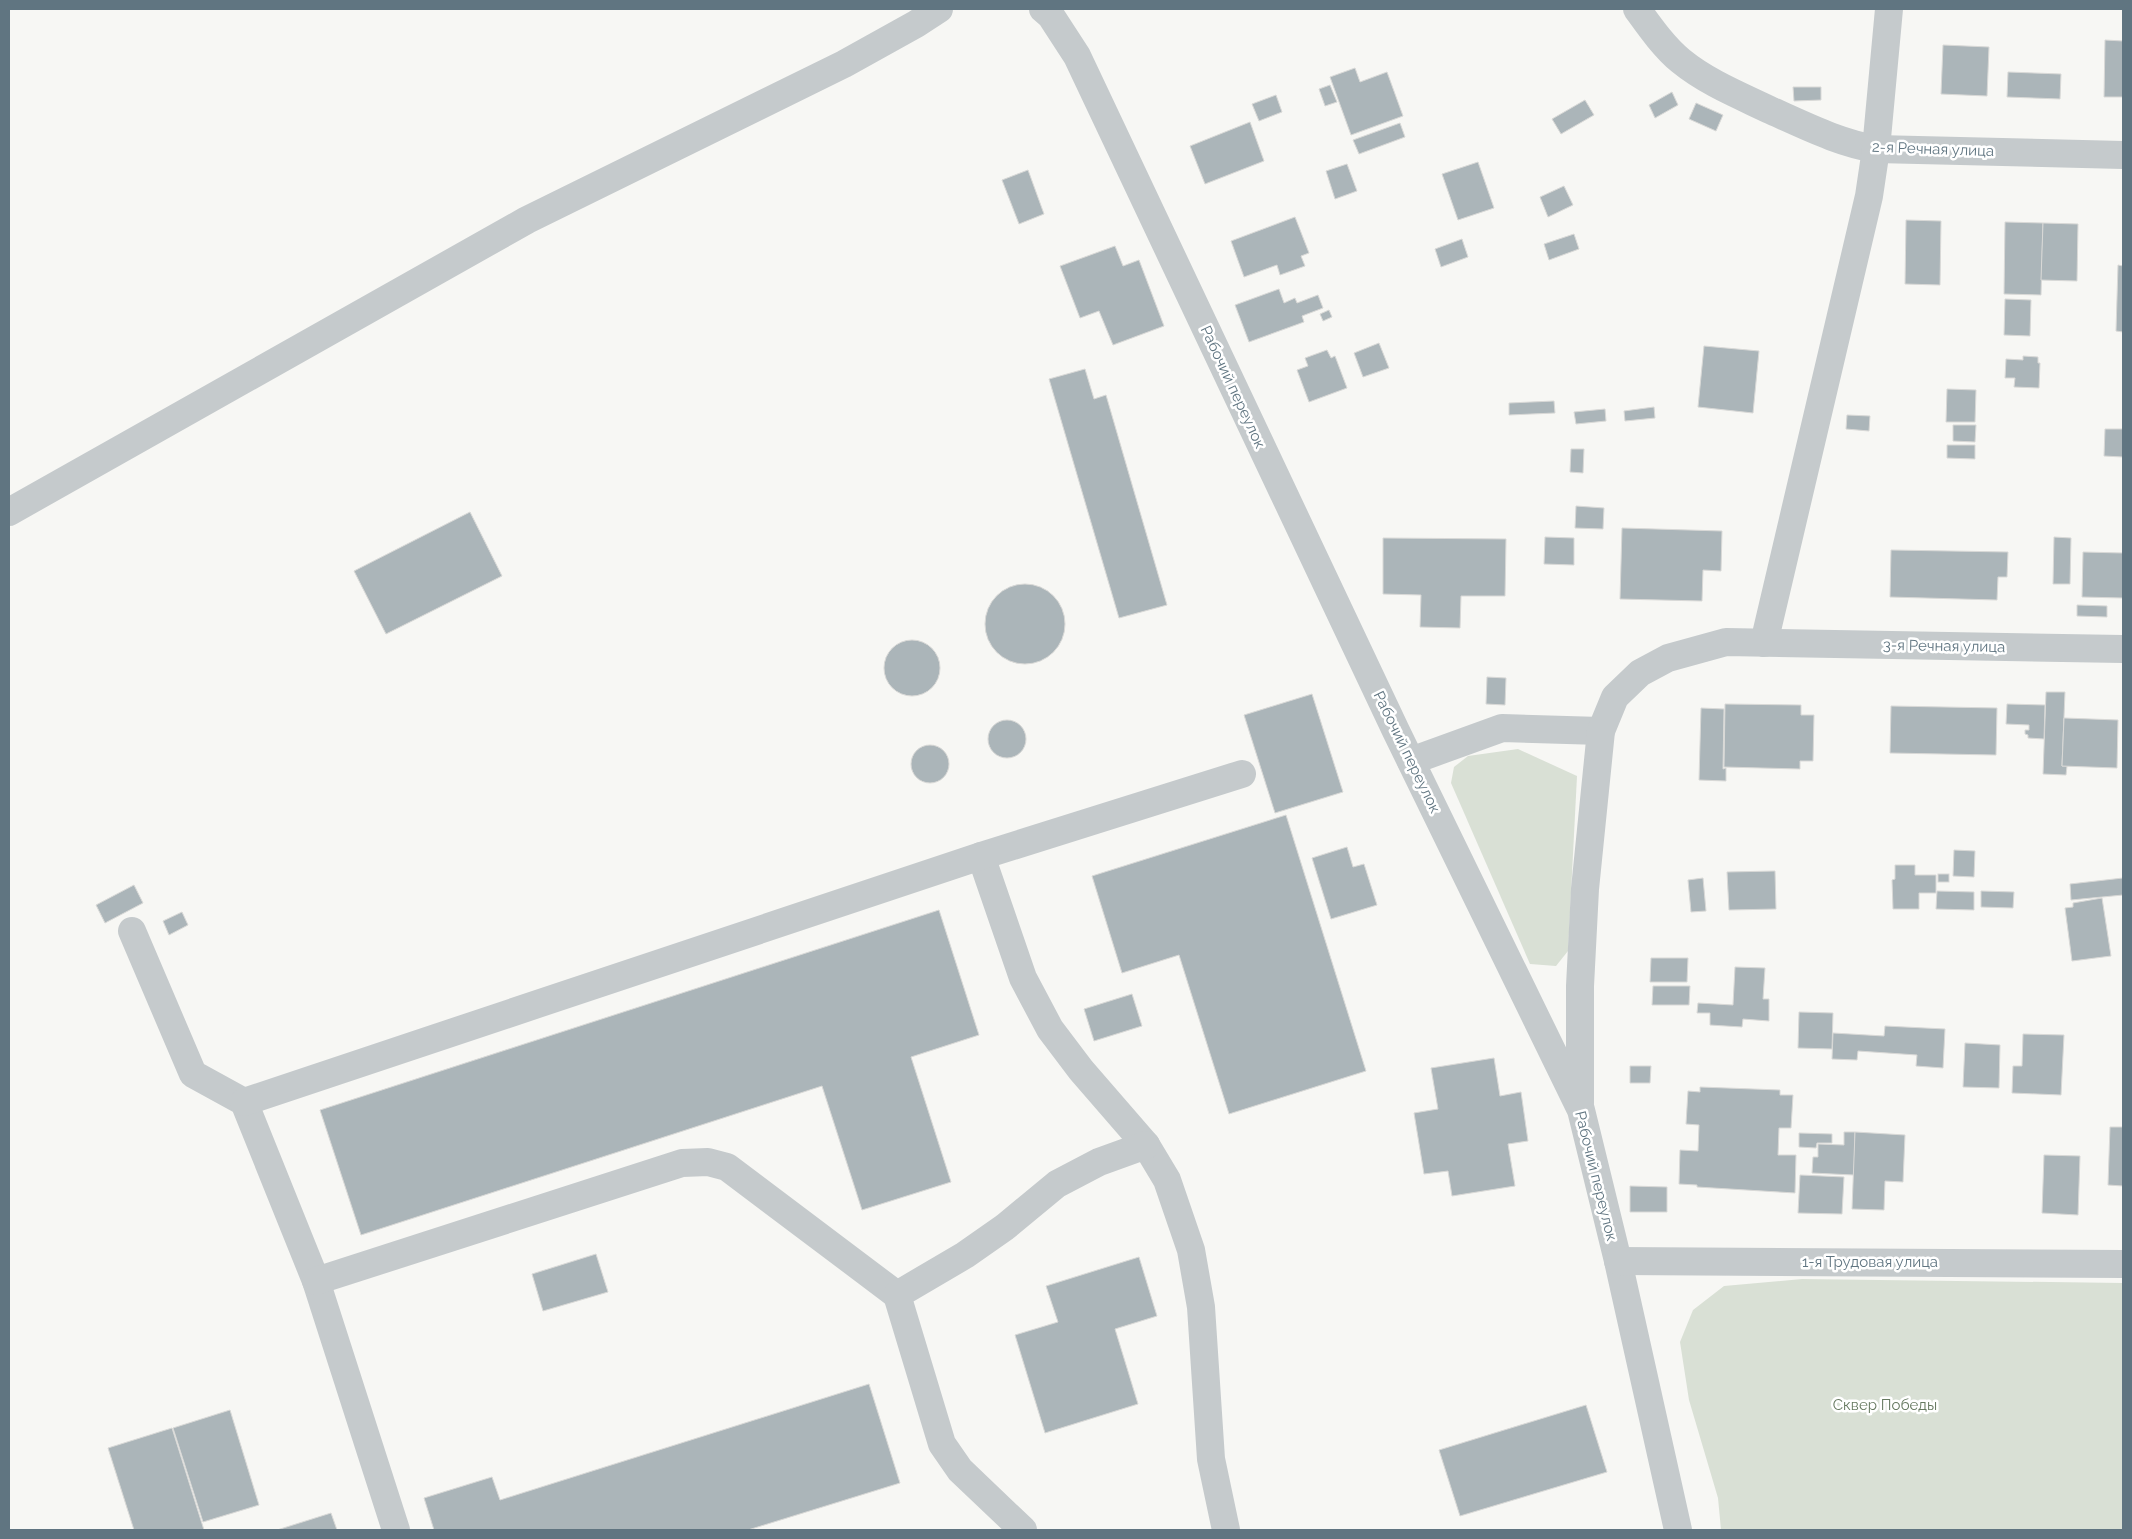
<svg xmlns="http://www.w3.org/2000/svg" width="2132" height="1539" font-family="Raleway,sans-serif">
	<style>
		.green { fill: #d9e0d5 }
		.building { fill: #abb5b9; stroke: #d9d9d7 }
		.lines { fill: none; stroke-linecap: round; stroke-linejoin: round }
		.minor { stroke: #c5cacc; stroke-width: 28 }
		.labels { text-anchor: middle; stroke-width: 5; stroke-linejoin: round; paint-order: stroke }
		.street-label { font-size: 15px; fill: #607581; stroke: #fff }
		.park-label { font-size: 15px; fill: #667960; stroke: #fff }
	</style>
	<rect width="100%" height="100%" fill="#f7f7f4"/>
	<g class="green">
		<path d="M1518,749L1577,776L1568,951L1556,966L1530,964L1451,783L1454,767L1468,756Z"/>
		<path d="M1802,1279L2123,1283V1530H1721L1718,1498L1689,1400L1680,1342L1693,1310L1724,1286Z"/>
	</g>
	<g class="building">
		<path d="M2105,40L2123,41V97H2104Z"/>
		<path d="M1943,45L1989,47L1987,96L1941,94Z"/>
		<path d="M1355,68L1360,82L1387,72L1403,116L1351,135L1330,77Z"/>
		<path d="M2008,72L2061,74L2060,99L2007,97Z"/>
		<path d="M1330,85L1337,102L1325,106L1319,89Z"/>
		<path d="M1793,87H1821V100L1794,101Z"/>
		<path d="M1672,92L1678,105L1655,118L1649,105Z"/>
		<path d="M1276,95L1282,112L1259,121L1252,104Z"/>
		<path d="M1585,100L1594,115L1561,134L1552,119Z"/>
		<path d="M1696,103L1723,115L1716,131L1689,119Z"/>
		<path d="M1250,122L1264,161L1205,184L1190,146Z"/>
		<path d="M1400,123L1405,137L1359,154L1353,140Z"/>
		<path d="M1478,162L1494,208L1458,220L1442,174Z"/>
		<path d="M1347,164L1357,191L1335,199L1326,171Z"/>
		<path d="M1028,170L1044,214L1019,224L1002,180Z"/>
		<path d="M1564,186L1573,205L1548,217L1540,197Z"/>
		<path d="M1295,217L1309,253L1301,256L1305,266L1280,275L1277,265L1244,277L1231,241Z"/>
		<path d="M1906,220L1941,221L1940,285L1905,284Z"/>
		<path d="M2005,222L2043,223L2041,295L2004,294Z"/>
		<path d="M2043,223L2078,224L2077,281L2041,280Z"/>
		<path d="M1574,234L1579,249L1549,260L1544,244Z"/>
		<path d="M1462,239L1468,257L1441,267L1435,249Z"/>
		<path d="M1115,246L1123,266L1139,260L1164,326L1113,345L1099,311L1080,318L1060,266Z"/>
		<path d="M2118,265L2123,266V332L2116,331Z"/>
		<path d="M1279,289L1284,303L1295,298L1297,303L1318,295L1323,308L1302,316L1304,322L1249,342L1235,305Z"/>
		<path d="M2005,299L2031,300L2030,336L2004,335Z"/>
		<path d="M1329,310L1332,317L1323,321L1320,314Z"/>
		<path d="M1379,343L1389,368L1363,377L1354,353Z"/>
		<path d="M1704,346L1759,351L1753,413L1698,407Z"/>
		<path d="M1327,350L1331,358L1335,356L1347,388L1309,402L1297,370L1308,366L1305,358Z"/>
		<path d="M2023,356L2038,357V363H2040L2039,388L2014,387L2015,378H2005L2006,359L2023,360Z"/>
		<path d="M1085,369L1094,399L1106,395L1167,605L1119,618L1049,379Z"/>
		<path d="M1947,389L1976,390L1975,422H1946Z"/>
		<path d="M1554,401L1555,413L1509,415V403Z"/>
		<path d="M1654,407L1655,418L1625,421L1624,411Z"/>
		<path d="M1605,409L1606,421L1576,424L1574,412Z"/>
		<path d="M1847,415L1870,416L1869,431L1846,429Z"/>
		<path d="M1953,425H1976L1975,442L1953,441Z"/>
		<path d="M2105,429H2123V457L2104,456Z"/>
		<path d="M1947,445H1975V459L1947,458Z"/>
		<path d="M1571,449H1584L1583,473L1570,472Z"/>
		<path d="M1576,506L1604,508L1603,529L1575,528Z"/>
		<path d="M470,512L502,576L386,634L354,571Z"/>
		<path d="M1622,528L1722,531L1721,571L1703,570L1702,601L1620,599Z"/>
		<path d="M1545,537L1574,538V565L1544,564Z"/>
		<path d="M2054,537L2071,538L2070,584H2053Z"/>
		<path d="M1383,538L1506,539L1505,596H1461L1460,628L1420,627L1421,595L1383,594Z"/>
		<path d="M1891,550L2008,552L2007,577H1998L1997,600L1890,597Z"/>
		<path d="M2083,552L2123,553V598L2082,597Z"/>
		<circle cx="1025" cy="624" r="40"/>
		<path d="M2077,605L2107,606V617L2077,616Z"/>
		<circle cx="912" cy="668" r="28"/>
		<path d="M1487,677L1506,678L1505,705L1486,704Z"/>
		<path d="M2046,692H2065L2062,766H2067L2066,775L2043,774Z"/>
		<path d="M1312,694L1343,792L1275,813L1244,715Z"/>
		<path d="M1725,704L1801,705V715H1814L1813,761H1800V769L1724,767Z"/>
		<path d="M2007,704L2045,705L2044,739L2028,738V735L2025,734V730H2029V725L2006,724Z"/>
		<path d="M1891,706L1997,708L1996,755L1890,753Z"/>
		<path d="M1701,708L1724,709L1723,769L1726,768V781L1699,780Z"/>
		<path d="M2064,718L2118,720L2117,768L2062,766Z"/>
		<circle cx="1007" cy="739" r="19"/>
		<circle cx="930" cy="764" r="19"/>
		<path d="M1286,815L1366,1071L1229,1114L1179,955L1122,973L1092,876Z"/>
		<path d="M1347,847L1353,867L1364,864L1377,905L1331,919L1312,858Z"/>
		<path d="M1954,850L1975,851L1974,877L1953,876Z"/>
		<path d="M1895,865H1915V875H1936V893H1919V909H1893L1892,880L1895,879Z"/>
		<path d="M1775,871L1776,909L1729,910L1727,872Z"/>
		<rect x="1938" y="874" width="11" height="8"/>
		<path d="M1703,878L1706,911L1691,912L1688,880Z"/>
		<path d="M2123,878V895L2071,900L2070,884Z"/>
		<path d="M134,885L143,903L105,923L96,905Z"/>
		<path d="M1937,891L1974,892V910L1936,909Z"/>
		<path d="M1981,891L2014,892L2013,908L1981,907Z"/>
		<path d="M2102,898L2111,956L2072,961L2065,908L2073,907V903Z"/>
		<path d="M939,910L979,1035L911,1057L951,1182L862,1210L822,1086L361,1235L320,1110Z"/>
		<path d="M182,912L188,925L169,935L163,921Z"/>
		<path d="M1651,958H1688L1687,982H1650Z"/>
		<path d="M1735,967L1765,968L1763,999H1769V1021L1743,1019L1742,1027L1710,1025V1013H1697L1698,1003L1733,1005Z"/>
		<path d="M1653,986H1690L1689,1005H1652Z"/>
		<path d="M1132,994L1142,1026L1094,1041L1084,1009Z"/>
		<path d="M1799,1012L1833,1013L1832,1049L1798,1048Z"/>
		<path d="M1885,1026L1945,1029L1943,1068L1916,1066L1917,1055L1858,1051L1857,1060L1832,1059L1833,1033L1884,1036Z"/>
		<path d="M2023,1034L2064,1035L2061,1095L2012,1093L2013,1066H2022Z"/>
		<path d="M1965,1043L2000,1045L1999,1088L1963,1087Z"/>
		<path d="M1494,1058L1500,1096L1521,1092L1528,1141L1508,1144L1515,1186L1452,1196L1448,1171L1424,1174L1414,1113L1438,1109L1431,1068Z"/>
		<path d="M1630,1066H1651L1650,1083H1630Z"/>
		<path d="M1700,1087L1780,1090V1095H1793L1791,1128H1779L1778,1155H1796L1795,1193L1697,1187V1185L1679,1184L1680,1150L1698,1151L1699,1125L1686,1124L1688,1091L1700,1092Z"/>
		<path d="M2110,1127H2123V1186L2108,1185Z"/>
		<path d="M1844,1132H1855L1854,1175L1812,1173L1813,1157H1818V1144L1844,1145Z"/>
		<path d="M1855,1132L1905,1135L1903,1182L1885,1181L1884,1210L1852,1209Z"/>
		<path d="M1799,1133L1832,1134V1143H1817L1816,1148L1799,1147Z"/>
		<path d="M2044,1155L2080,1156L2078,1215L2042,1213Z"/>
		<path d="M1800,1175L1844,1177L1842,1214L1798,1213Z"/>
		<path d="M1630,1186L1667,1187V1212H1630Z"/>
		<path d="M596,1254L608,1292L543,1311L532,1274Z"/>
		<path d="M1139,1257L1157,1316L1115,1329L1138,1404L1045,1433L1015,1335L1058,1322L1046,1286Z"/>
		<path d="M869,1384L900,1483L748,1530H434L424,1498L492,1477L500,1500Z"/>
		<path d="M1586,1405L1607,1472L1460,1516L1439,1450Z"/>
		<path d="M230,1410L259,1505L203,1522L173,1428Z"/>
		<path d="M172,1428L204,1530H134L108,1448Z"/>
		<path d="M331,1513L337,1530H277Z"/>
	</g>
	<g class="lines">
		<g class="minor">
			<path d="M1043,9L1051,16L1077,56L1396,731L1581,1110L1618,1261L1678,1530"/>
			<path d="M1637,9C1650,27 1664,47 1681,61C1708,83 1741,96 1772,111C1806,126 1839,143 1876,149L2123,155"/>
			<path d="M9,512L527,220L844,64L916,24L939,9"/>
			<path d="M1764,643L1869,196L1876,149L1889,9"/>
			<path d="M1411,761L1502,728L1601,731"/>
			<path d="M981,856L1023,978L1050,1029L1081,1070L1146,1145L1167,1180L1191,1250L1201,1307L1211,1459L1226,1530"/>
			<path d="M132,931L193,1074L244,1102L316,1281L396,1530"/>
			<path d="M244,1102L981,856L1242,774"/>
			<path d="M1580,1103V986L1585,889L1601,731L1615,697L1640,673L1668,658L1726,642L2123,649"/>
			<path d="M1618,1261L2123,1264"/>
			<path d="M316,1281L682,1163L708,1162L727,1167L897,1295"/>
			<path d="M1023,1530L960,1470L942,1444L897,1295L965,1255L1005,1227L1057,1184L1099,1162L1146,1145"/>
		</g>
	</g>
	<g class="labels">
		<g class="street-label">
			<text transform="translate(1933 149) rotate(2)" y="5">2-я Речная улица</text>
			<text transform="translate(1233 387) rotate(65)" y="5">Рабочий переулок</text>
			<text transform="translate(1944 646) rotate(1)" y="5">3-я Речная улица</text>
			<text transform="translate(1407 752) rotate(64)" y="5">Рабочий переулок</text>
			<text transform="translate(1596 1176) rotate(76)" y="5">Рабочий переулок</text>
			<text x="1870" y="1267">1-я Трудовая улица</text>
		</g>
		<g class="park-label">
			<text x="1885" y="1410">Сквер Победы</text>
		</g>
	</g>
	<rect width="2132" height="1539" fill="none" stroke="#607581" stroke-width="20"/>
</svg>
